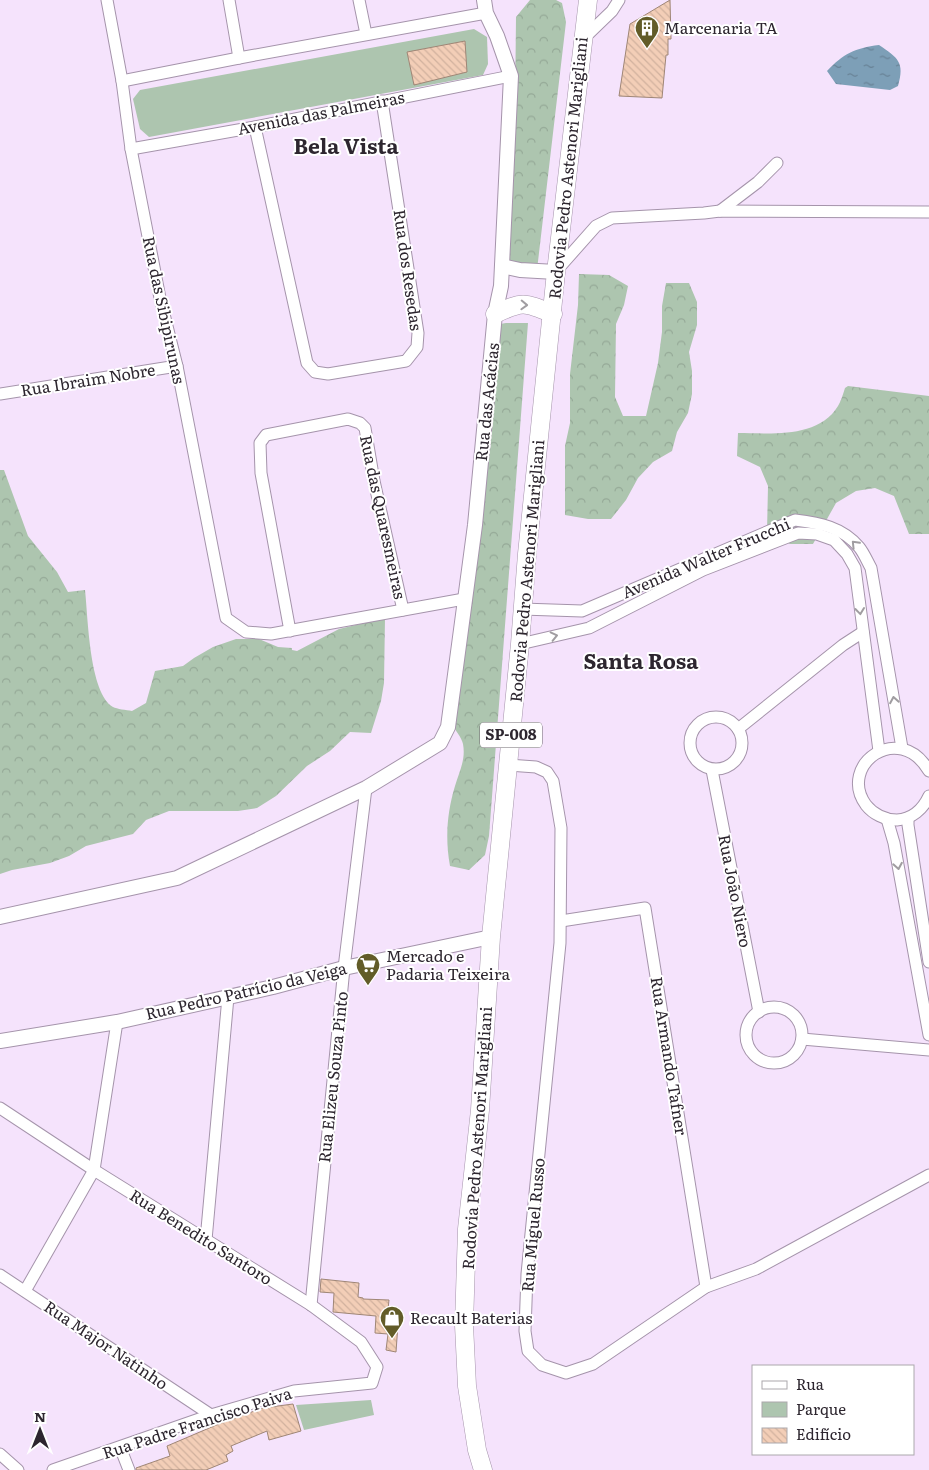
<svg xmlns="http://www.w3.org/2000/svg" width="929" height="1470" font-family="Literata,serif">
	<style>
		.forest { fill: url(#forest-crowns) }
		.green { fill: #adc5af }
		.water { fill: url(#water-ripples) }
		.building { fill: url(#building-back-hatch); stroke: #9f8676 }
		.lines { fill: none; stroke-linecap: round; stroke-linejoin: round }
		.minor-casing { stroke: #a594ab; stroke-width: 13 }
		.tertiary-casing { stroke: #a594ab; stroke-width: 16 }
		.primary-casing { stroke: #a594ab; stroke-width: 19 }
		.minor { stroke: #fff; stroke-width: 11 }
		.tertiary { stroke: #fff; stroke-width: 14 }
		.primary { stroke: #fff; stroke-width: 18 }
		.oneway { stroke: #a09da1 }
		.labels { text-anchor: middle; stroke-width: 4; stroke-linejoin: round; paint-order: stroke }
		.shield { fill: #fff; stroke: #6c676d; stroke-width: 1 }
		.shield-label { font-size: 15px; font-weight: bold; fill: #2d262f }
		.poi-label { font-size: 16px; fill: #2d262f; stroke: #fff; text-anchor: start }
		.street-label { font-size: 16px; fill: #2d262f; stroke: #fff }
		.district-label { font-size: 21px; font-weight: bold; fill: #2d262f; stroke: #fff }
	</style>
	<defs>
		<pattern id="forest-crowns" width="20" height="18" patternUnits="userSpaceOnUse" patternTransform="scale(1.25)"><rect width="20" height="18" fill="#adc5af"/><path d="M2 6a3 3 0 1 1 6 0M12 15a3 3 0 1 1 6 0" fill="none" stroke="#95a997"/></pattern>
		<pattern id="water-ripples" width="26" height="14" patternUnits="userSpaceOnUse" patternTransform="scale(1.25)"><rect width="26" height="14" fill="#7d9fb7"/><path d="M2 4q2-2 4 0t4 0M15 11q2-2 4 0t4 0" fill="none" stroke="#678195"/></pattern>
		<pattern id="building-back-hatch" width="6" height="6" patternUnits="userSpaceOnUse" patternTransform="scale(1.25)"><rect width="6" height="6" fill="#f3ceb7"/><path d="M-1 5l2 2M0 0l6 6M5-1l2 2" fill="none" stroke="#d1b19e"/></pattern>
	</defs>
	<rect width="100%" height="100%" fill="#f5e3fc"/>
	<g class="forest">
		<path d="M530,0H556L562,3L566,22L537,270H510L503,227L515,109L516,17Z"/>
		<path d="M579,274L609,275L628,286L624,305L616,324L615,397L623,416H646L658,363L662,332V306L666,283H689L697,302V325L689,352L692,371V394L688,413L677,432L672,451L653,462L638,478L626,500L611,519H588L565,515V446L570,423V374L578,305Z"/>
		<path d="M506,323H528L489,836L485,855L469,870L450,866C445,839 447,812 455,786C459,772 466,760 463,744C462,738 455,730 452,724L500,324Z"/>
		<path d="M848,386L929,396V534H909L894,496L875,488L856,491L836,503L813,544H790L767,532L768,486L760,467L737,456L738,433C770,433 818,439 838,406C841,401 843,394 845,388Z"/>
		<path d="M0,470H4L28,536L57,572L68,592L85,590C88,616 89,693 113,707C117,709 126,710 132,711L146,703L155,671L183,666L194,658L213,647L236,639H259L278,647L292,648V650L297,651L339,629L385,618L384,683L381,701L371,733L350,732L330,751L307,766L276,796L257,808L238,811H169L146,820L133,834L86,846L69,856L50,863L12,870L0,874Z"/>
	</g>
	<g class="green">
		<path d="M474,29L487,37L488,64L483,75L149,137L140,129L133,99L140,90Z"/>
		<path d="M371,1400L374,1415L304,1430L296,1405Z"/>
	</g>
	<path class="water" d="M879,45C898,58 905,62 898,86L890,90L836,84L827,71C843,54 855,48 879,45Z"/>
	<g class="building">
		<path d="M670,0L671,39H668V55H666L662,98L619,96L630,24Z"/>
		<path d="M465,41L467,72L414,85L407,52Z"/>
		<path d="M321,1279L359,1283L358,1297L363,1298V1299L389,1300L388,1309L399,1310L396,1352L386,1350L388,1334L375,1333L376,1316L333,1312L334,1293L320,1292Z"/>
		<path d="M293,1404L301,1431L269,1440L267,1431L231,1446L233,1451L226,1455L228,1461L206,1470H136V1468L170,1456L167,1446L221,1423L263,1408Z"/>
	</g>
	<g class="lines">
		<defs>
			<g id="minor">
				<path d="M107,0L122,81L131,149L160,298L177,366L226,618L246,632L271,634L464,599"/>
				<path d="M229,0L239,58"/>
				<path d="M359,0L366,34"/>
				<path d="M584,38L612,11L619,0"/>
				<path d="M122,81L239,58L486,13"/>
				<path d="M255,127L307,363L315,372L328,374L406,361L417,347L418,333L382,101"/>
				<path d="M131,149L255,127L511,76"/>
				<path d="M720,211L758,182L777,163"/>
				<path d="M557,270L596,226L612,218L704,213L720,211L929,212"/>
				<path d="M0,394L177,366"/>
				<path d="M522,609L582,611L795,520C820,523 842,527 859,547C864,553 867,561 871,568L902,748"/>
				<path d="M290,631L261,473L260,443L266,435L348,419L360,423L365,428L374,481L403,610"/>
				<path d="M520,644L589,628L703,570L798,533L817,534L834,540L847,554L855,568L879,751"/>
				<circle cx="716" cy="743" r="26"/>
				<path d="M738,729L843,645L863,632"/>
				<path d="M508,765L536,767L547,772L553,781L561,828L560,943L527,1274L525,1331L528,1351L542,1365L566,1373L593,1364L706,1287L756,1269L929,1175"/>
				<path d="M712,770L759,1012"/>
				<path d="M929,771C899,720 837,765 866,805C873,814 885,820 897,820C912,819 923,809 929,796"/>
				<path d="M908,818V825L929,962"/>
				<path d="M887,819L894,843L929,1035"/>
				<path d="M561,921L645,908L706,1287"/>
				<circle cx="774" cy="1035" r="28"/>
				<path d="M802,1039L929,1050"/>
				<path d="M0,1108L94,1170L311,1305L361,1342L377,1367L372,1383L294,1391L211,1415L53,1470"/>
				<path d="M206,1240L228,997"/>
				<path d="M0,1275L211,1415"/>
				<path d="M25,1291L94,1170L117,1022"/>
				<path d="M311,1305L344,968L366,788"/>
				<path d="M120,1447L129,1470"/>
				<path d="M0,1454L18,1470"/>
			</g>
			<g id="tertiary">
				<path d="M502,266L520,270L556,272"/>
				<path d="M0,917L177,878L366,788L440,743L448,727L475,525L495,314L501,286L511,76L497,36L486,13L484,0"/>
				<path d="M0,1041L117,1022L273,987L344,968L491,937"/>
			</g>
			<g id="primary">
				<path d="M495,314C523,301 524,302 553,314"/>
				<path d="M483,1470L477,1450L467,1386L464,1325L467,1229L480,1110L491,937L520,644L527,554L556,272L588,0"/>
			</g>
		</defs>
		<use href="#minor" class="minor-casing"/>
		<use href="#tertiary" class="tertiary-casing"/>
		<use href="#primary" class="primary-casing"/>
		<use href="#minor" class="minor"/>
		<use href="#tertiary" class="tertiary"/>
		<use href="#primary" class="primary"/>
	</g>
	<defs><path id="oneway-chevron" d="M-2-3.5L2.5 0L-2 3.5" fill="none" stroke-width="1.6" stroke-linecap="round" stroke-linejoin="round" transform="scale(1.25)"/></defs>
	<g class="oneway">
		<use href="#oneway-chevron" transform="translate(524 305) rotate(2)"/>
		<use href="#oneway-chevron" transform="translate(855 544) rotate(-134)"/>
		<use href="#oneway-chevron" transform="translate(860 611) rotate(83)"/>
		<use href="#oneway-chevron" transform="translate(554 636) rotate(-13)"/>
		<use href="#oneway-chevron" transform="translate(894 700) rotate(-100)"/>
		<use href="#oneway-chevron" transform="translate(898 866) rotate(80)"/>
	</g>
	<defs>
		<symbol id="building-pin" viewBox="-11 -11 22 30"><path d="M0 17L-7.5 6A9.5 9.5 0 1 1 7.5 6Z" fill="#625c28" stroke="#fff"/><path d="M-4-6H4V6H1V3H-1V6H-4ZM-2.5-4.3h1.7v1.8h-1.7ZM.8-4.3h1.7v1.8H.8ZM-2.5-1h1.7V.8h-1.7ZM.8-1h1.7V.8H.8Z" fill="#fff"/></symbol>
		<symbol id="supermarket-pin" viewBox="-11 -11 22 30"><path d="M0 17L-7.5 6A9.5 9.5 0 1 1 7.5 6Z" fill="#625c28" stroke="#fff"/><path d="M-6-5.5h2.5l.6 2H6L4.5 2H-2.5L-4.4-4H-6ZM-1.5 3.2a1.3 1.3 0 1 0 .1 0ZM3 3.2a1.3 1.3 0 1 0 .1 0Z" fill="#fff"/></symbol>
		<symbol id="shop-pin" viewBox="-11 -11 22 30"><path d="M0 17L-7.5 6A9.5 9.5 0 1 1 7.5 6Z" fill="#625c28" stroke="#fff"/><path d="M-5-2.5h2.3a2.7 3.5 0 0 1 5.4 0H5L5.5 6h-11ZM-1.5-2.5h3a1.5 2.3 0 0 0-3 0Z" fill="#fff"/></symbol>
	</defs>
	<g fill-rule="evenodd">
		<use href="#building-pin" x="633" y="14" width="28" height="38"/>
		<use href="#supermarket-pin" x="354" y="951" width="28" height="38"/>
		<use href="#shop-pin" x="378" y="1304" width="28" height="38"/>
	</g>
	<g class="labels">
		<rect class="shield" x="480" y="722.5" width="62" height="25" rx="4"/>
		<g class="shield-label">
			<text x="511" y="740">SP-008</text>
		</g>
		<g class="poi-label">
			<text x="664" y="34">Marcenaria TA</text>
			<text x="386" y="962">Mercado e<tspan x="386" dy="18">Padaria Teixeira</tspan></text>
			<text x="410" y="1324">Recault Baterias</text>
		</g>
		<g class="street-label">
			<text transform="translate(321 113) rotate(-11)" y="6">Avenida das Palmeiras</text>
			<text transform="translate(568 168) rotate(-84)" y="6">Rodovia Pedro Astenori Marigliani</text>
			<text transform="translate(408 270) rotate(82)" y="6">Rua dos Resedas</text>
			<text transform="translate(164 310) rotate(78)" y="6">Rua das Sibipirunas</text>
			<text transform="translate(88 380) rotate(-9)" y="6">Rua Ibraim Nobre</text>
			<text transform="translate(487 402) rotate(-84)" y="6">Rua das Acácias</text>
			<text transform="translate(383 517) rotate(78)" y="6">Rua das Quaresmeiras</text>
			<text transform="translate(706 558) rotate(-23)" y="6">Avenida Walter Frucchi</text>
			<text transform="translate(527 571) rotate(-85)" y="6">Rodovia Pedro Astenori Marigliani</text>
			<text transform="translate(735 891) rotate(79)" y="6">Rua João Niero</text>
			<text transform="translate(246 991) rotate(-13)" y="6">Rua Pedro Patrício da Veiga</text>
			<text transform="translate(669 1056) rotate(81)" y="6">Rua Armando Tafner</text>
			<text transform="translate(333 1077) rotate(-84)" y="6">Rua Elizeu Souza Pinto</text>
			<text transform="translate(477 1138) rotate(-86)" y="6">Rodovia Pedro Astenori Marigliani</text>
			<text transform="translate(533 1225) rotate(-85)" y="6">Rua Miguel Russo</text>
			<text transform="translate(201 1237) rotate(32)" y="6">Rua Benedito Santoro</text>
			<text transform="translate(106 1345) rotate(34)" y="6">Rua Major Natinho</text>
			<text transform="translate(197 1423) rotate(-18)" y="6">Rua Padre Francisco Paiva</text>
		</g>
		<g class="district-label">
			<text x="346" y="154">Bela Vista</text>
			<text x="641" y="669">Santa Rosa</text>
		</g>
	</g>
	<rect x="752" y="1365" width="162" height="90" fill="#ffffff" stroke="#aba8ac"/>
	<rect x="762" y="1381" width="25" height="8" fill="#ffffff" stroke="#aba8ac"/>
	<text x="796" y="1390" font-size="15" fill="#2d262f">Rua</text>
	<rect x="762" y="1402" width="25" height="15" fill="#adc5af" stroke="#aba8ac"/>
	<text x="796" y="1415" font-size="15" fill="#2d262f">Parque</text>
	<rect x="762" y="1428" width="25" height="15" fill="url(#building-back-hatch)" stroke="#aba8ac"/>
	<text x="796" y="1440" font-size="15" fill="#2d262f">Edifício</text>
	<g transform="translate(40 1430)" stroke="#ffffff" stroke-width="4" paint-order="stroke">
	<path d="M0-4L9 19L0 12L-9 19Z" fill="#2d262f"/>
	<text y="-8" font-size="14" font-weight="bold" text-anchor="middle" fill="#2d262f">N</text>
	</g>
</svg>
